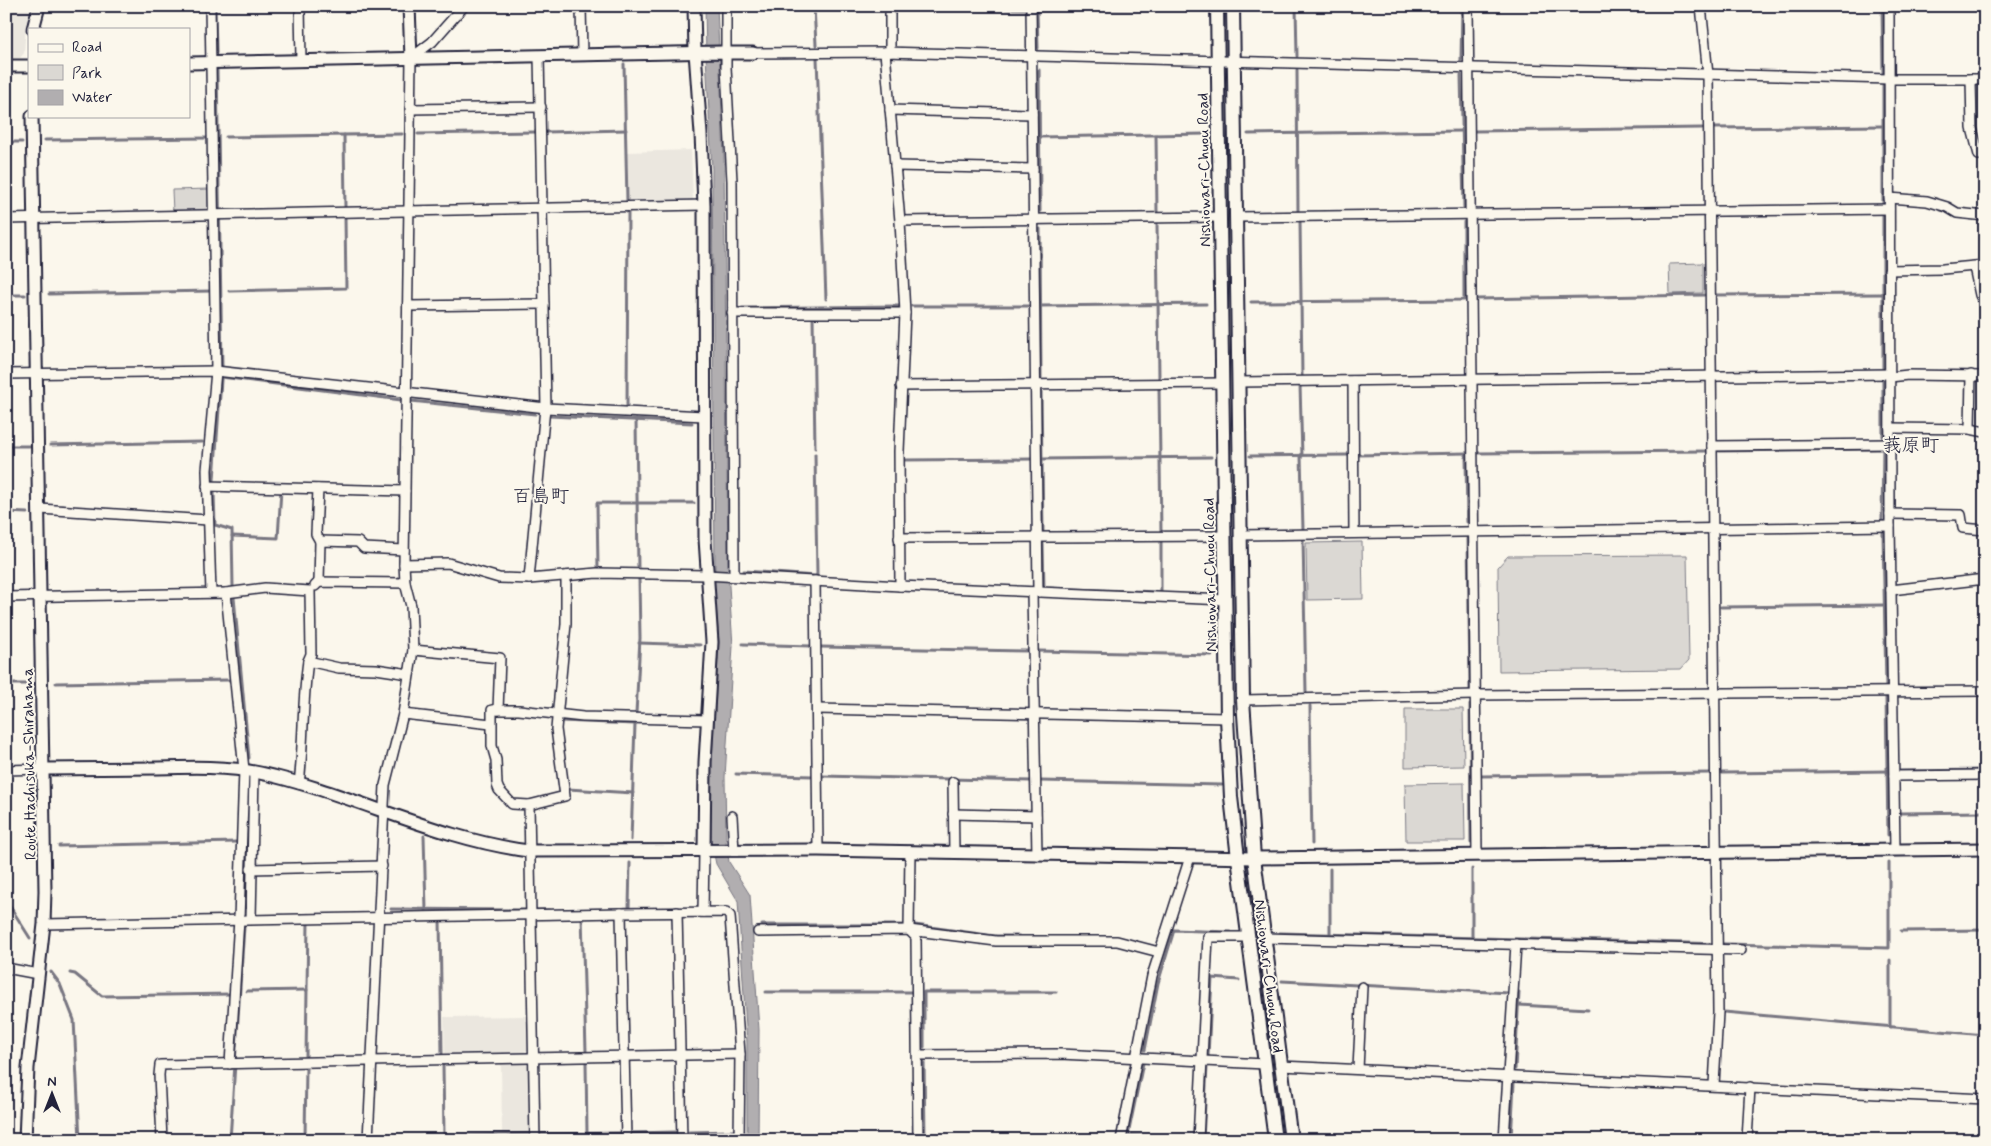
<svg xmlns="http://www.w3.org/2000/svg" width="1991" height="1146" font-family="Mynerve,'Klee One',sans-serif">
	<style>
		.built { fill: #ebe7df }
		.green { fill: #dbd8d3; stroke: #7e7d87 }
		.water { fill: #b1aeb0; stroke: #787681 }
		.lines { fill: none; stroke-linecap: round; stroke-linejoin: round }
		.stream { stroke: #787681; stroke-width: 3 }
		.street-casing { stroke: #22223b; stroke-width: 12 }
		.secondary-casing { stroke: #22223b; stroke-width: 15 }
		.primary-casing { stroke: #22223b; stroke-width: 16 }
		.street { stroke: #fbf7ec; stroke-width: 9 }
		.secondary { stroke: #fbf7ec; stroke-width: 11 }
		.primary { stroke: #fbf7ec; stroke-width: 12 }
		.labels { text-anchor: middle; stroke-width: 4; stroke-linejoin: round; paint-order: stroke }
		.street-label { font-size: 16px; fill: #22223b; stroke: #fbf7ec }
		.quarter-label { font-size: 19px; fill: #22223b; stroke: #fbf7ec }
	</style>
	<rect width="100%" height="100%" fill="#fbf7ec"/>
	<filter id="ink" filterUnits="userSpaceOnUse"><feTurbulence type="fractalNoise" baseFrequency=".02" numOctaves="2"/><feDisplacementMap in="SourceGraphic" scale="10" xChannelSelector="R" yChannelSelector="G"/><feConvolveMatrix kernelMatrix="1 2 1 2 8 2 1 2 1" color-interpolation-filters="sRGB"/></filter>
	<g filter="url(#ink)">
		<g class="built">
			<path d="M6,6H31L26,24L24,53L20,58L6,59Z"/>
			<path d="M691,150L693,201L628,203L627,152Z"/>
			<path d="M529,1016V1049L523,1053L445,1054L444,1017Z"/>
			<path d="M526,1062L531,1066L530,1132L502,1133L501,1063Z"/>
		</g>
		<g class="green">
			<path d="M209,189L211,208L208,211L173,212L172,190Z"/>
			<path d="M1703,263V293L1670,294L1669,264Z"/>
			<path d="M1362,542L1363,599L1307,600L1306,543Z"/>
			<path d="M1687,555L1689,660L1681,669L1499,671L1498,567L1508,556Z"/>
			<path d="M1405,709H1463L1464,766L1405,767Z"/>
			<path d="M1464,783L1465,841H1406L1405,784Z"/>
		</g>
		<path class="water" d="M705,6H717L724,157L728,571L733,646L725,777L726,841L729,862L750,895L759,1030L758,1140H747V1043L738,901L716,864L711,840L712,759L719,642L714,579L715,570L712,169L706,56Z"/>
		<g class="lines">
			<g class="stream">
				<path d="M215,6L216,53"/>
				<path d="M814,6L816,45"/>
				<path d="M1882,6L1883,73"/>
				<path d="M921,7L1026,9"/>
				<path d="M1244,7L1344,6"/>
				<path d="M1296,7L1297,56"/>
				<path d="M52,8L159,6"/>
				<path d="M1038,48L1037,10L1206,8"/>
				<path d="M817,58L826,299"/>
				<path d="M1461,60L1462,6"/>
				<path d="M624,64L627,201"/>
				<path d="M1039,70L1040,211"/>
				<path d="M1297,70L1298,212"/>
				<path d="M1461,75L1464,208"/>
				<path d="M1714,128L1883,126"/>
				<path d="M1475,131L1702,128"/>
				<path d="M546,132L626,130"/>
				<path d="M418,134L536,132"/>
				<path d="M1248,134L1462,131"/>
				<path d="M344,135L345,208"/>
				<path d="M1156,135L1157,212"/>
				<path d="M226,137L402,134"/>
				<path d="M1040,137L1206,134"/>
				<path d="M45,140L208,138"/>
				<path d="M6,142H22"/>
				<path d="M1883,205V85"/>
				<path d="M1883,213V369"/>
				<path d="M1300,220L1302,377"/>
				<path d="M1157,224L1159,378"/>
				<path d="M1040,229L1041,378"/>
				<path d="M229,291L346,288L345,217"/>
				<path d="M49,294L212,291"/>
				<path d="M6,295H25"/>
				<path d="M1716,295L1883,294"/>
				<path d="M1476,299L1704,295"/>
				<path d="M1251,302L1464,300V222"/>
				<path d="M912,306H1028"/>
				<path d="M1040,306L1206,304"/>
				<path d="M742,308L900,306"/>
				<path d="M813,316L815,448"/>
				<path d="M221,377L401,400"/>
				<path d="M1883,378V440"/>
				<path d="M1300,385L1302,456"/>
				<path d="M1159,388L1161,532"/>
				<path d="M1041,392L1043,531"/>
				<path d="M411,401L535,414"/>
				<path d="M627,408L628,212"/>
				<path d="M550,416L692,423"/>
				<path d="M636,420L638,569"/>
				<path d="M50,445L202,442"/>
				<path d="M6,446H29"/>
				<path d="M1719,451L1883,449"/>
				<path d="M1466,453L1467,522"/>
				<path d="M1478,453L1706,451"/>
				<path d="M1357,455L1468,453"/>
				<path d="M1250,456L1349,455"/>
				<path d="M1301,456L1303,529"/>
				<path d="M1042,459L1211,457"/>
				<path d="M903,460L1032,459"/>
				<path d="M214,480L222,366L217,70"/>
				<path d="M214,492L215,525L232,530L233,587L249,758"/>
				<path d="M6,512L27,513"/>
				<path d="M1882,521L1883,449"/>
				<path d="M1883,533L1886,687"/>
				<path d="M232,536L278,538L281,490"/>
				<path d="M1303,539L1306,692"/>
				<path d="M1468,539L1470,689"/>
				<path d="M1043,544L1044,588L1161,592V539"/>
				<path d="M598,569L597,503H694"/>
				<path d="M744,571L816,576L817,574L815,454"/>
				<path d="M1721,607L1884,605"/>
				<path d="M639,643L700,645"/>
				<path d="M743,644L811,646"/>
				<path d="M821,647L1029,651"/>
				<path d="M1039,651L1212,655"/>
				<path d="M56,683L228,680"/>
				<path d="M6,684H33"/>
				<path d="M1886,696L1888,835"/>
				<path d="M1470,705L1471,843"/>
				<path d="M1310,706L1312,844"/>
				<path d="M636,714L640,638L639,579"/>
				<path d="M560,721L635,724"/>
				<path d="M1899,771L1985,770"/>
				<path d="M1722,773L1891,771"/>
				<path d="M736,774L813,776"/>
				<path d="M822,776L1031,781"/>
				<path d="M1482,776L1710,773"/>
				<path d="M1041,781L1222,785"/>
				<path d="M568,791V789L633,793"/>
				<path d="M1900,813L1985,812"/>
				<path d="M424,836L426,910"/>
				<path d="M631,840L635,724"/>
				<path d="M59,846L237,842"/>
				<path d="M1330,869V934"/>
				<path d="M1472,869V937"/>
				<path d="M6,904L11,908L30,938"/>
				<path d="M391,909L525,910"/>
				<path d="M615,909L629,908L630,863"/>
				<path d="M536,910H549"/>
				<path d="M582,916L586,1051"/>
				<path d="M440,918L442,1054"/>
				<path d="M762,925H903"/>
				<path d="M915,925L995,936H1019"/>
				<path d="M1901,931L1985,930"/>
				<path d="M1280,933L1889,948V863"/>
				<path d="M1890,960V1027"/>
				<path d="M51,972L60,984L74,1020L80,1140"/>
				<path d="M70,973L75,974L102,996L231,994"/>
				<path d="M1282,981L1509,993"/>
				<path d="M247,991L307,990"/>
				<path d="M766,992H911"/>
				<path d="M1519,1005L1588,1009"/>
				<path d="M1724,1012L1985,1035"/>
				<path d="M924,1047V992H1056"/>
				<path d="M1145,1050L1158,983L1174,930L1230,932"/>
				<path d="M306,1056L308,922"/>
				<path d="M1208,1056L1212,978L1239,980"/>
				<path d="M586,1062L587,1133"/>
				<path d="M924,1062L925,1140"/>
				<path d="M443,1065L444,1136"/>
				<path d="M1515,1069L1519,992"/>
				<path d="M689,1132L734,1131"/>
				<path d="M632,1133L675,1132"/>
				<path d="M541,1134L620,1133"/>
				<path d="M1128,1135L1193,1138"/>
				<path d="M376,1138L530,1134"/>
				<path d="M305,1139L306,1066"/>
				<path d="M1203,1139L1261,1140"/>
				<path d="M230,1140L244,927L249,783"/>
				<path d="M278,1140L358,1138"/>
				<path d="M1127,1140L1143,1063"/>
				<path d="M1203,1140L1207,1067"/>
				<path d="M1511,1140L1514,1083"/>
			</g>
			<defs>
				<g id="street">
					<path d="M210,6L216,371L207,470L211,593"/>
					<path d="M300,6L301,61"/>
					<path d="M581,6L582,55"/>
					<path d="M726,6V67L732,181L734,576"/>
					<path d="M1031,6L1038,592"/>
					<path d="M1468,6L1477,855"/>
					<path d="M1701,6L1708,75L1718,1012L1714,1085"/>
					<path d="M1889,6L1890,526L1895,850"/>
					<path d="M885,52L900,221L905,313L899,451L900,586"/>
					<path d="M890,52V6"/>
					<path d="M753,53L885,52L1889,79H1985"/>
					<path d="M539,56L546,408"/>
					<path d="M1971,79L1972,128L1979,155H1985"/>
					<path d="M410,109L541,107"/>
					<path d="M890,110L1032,114"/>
					<path d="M895,166L1033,169"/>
					<path d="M1889,198L1927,201L1947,207L1957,213L1985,216"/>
					<path d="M1237,217L1889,209"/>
					<path d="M6,219L704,205"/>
					<path d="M900,221L1220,217"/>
					<path d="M1974,267L1980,295L1985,304"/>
					<path d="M1889,270L1943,269L1985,265"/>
					<path d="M408,306L544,304"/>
					<path d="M732,313H905"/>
					<path d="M6,374L216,371L546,408L704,416"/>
					<path d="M1890,377L1908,375L1985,376"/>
					<path d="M1353,381L1354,533"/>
					<path d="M1239,382L1890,374"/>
					<path d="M901,386L1223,383"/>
					<path d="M1890,428L1970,429L1985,432"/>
					<path d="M1970,429L1971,375"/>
					<path d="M1712,446L1890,444"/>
					<path d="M207,486L405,491"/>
					<path d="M318,489L316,534L320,541"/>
					<path d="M40,509L208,520"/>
					<path d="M1890,514L1961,515L1963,528L1985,530"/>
					<path d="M1241,535L1890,526"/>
					<path d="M899,538L1225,536"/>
					<path d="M404,564L448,563L499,578L529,579L597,573L706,575L900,586L1226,600"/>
					<path d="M529,579L545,408"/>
					<path d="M815,581L818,850"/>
					<path d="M319,582L320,541L358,542L364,548L404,550"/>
					<path d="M315,586L319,582L405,583"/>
					<path d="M1891,590L1985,579"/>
					<path d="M1032,592L1037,855"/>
					<path d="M226,593L265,588L310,591L311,654L308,661"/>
					<path d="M6,597L226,593L244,770L239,919L230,1064"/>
					<path d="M413,650L500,658L498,710H519L583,717L707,720"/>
					<path d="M1243,700L1476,695L1985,691"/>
					<path d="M817,709L1227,718"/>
					<path d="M498,710H492V746L496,760L497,785L499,790L512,804L529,805L535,1140"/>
					<path d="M403,714L491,724"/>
					<path d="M6,770L44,769"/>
					<path d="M1894,776L1985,775"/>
					<path d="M953,782L954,853"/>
					<path d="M299,784C304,742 302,702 308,661L339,668L376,669L409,674"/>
					<path d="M529,805L565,796L556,729L566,624V576"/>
					<path d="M953,814L1036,816"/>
					<path d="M732,816L734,851"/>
					<path d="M910,851L909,930L916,937L918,1140"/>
					<path d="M251,869L382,866"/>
					<path d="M677,912L682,1140"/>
					<path d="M703,912L704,851"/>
					<path d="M251,919L254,772"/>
					<path d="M44,924L621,913"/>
					<path d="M758,932L909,930L996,941H1117L1159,952"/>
					<path d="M1265,938L1741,950"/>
					<path d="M6,968L38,974"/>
					<path d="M918,1055L1060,1054L1265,1064"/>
					<path d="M1136,1058L1152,976L1190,857"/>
					<path d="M1281,1066L1985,1099"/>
					<path d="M1358,1069L1362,987"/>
					<path d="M162,1140L159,1075L160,1065L740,1054"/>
					<path d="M368,1140L385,785L403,714L413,650L411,606L405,583L404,564L411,58L432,42L464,6"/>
					<path d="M626,1140L621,913L726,912L730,916L740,1054L739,1140"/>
					<path d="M1121,1140L1137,1058"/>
					<path d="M1198,1140L1208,937H1248"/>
					<path d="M1504,1140L1516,944"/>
					<path d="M1747,1140L1750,1087"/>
				</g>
				<g id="secondary">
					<path d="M409,6L411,58"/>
					<path d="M694,6L695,52L701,134L704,205L705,539L712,642L705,762L704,851"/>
					<path d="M33,29L39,6"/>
					<path d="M189,63L721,52L726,53H753"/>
					<path d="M6,66H29"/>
					<path d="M44,769C82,769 120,768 158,768C192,767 227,766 260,773C352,793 436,839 529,851L818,850L1254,858L1985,849"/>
					<path d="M25,1140L28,1068L44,924L45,891L32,116"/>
				</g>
				<g id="primary">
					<path d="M1217,6L1227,718L1231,797L1238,858L1275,1140"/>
					<path d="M1233,6L1243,700L1254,858L1291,1140"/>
				</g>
			</defs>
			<use href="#street" class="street-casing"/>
			<use href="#secondary" class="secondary-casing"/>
			<use href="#primary" class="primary-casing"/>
			<use href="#street" class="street"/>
			<use href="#secondary" class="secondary"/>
			<use href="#primary" class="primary"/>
		</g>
	</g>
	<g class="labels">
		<g class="street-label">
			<text transform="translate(1203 170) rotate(-91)" y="6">Nishiowari-Chuou Road</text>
			<text transform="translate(1209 575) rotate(-91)" y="6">Nishiowari-Chuou Road</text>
			<text transform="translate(28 764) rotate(-91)" y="6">Route Hachisuka-Shirahama</text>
			<text transform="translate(1270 976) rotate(83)" y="6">Nishiowari-Chuou Road</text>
		</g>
		<g class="quarter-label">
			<text x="1911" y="451">莪原町</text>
			<text x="541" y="502">百島町</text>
		</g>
	</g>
	<rect width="1991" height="1146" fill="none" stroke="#fbf7ec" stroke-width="25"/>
	<rect x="12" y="12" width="1966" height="1121" fill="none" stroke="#22223b" stroke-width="2" filter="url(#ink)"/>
	<rect x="28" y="28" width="162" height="90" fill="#fbf7ec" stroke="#a4a2a5"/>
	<rect x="38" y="44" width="25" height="8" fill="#fbf7ec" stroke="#a4a2a5"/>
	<text x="72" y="52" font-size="15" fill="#22223b">Road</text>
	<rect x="38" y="65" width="25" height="15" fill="#dbd8d3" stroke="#a4a2a5"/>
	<text x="72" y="78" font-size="15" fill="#22223b">Park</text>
	<rect x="38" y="90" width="25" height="15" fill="#b1aeb0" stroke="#a4a2a5"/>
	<text x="72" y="102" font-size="15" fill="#22223b">Water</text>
	<g transform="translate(52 1094)" stroke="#fbf7ec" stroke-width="4" paint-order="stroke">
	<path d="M0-4L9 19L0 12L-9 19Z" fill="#22223b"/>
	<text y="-8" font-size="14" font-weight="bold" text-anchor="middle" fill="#22223b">N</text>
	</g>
</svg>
